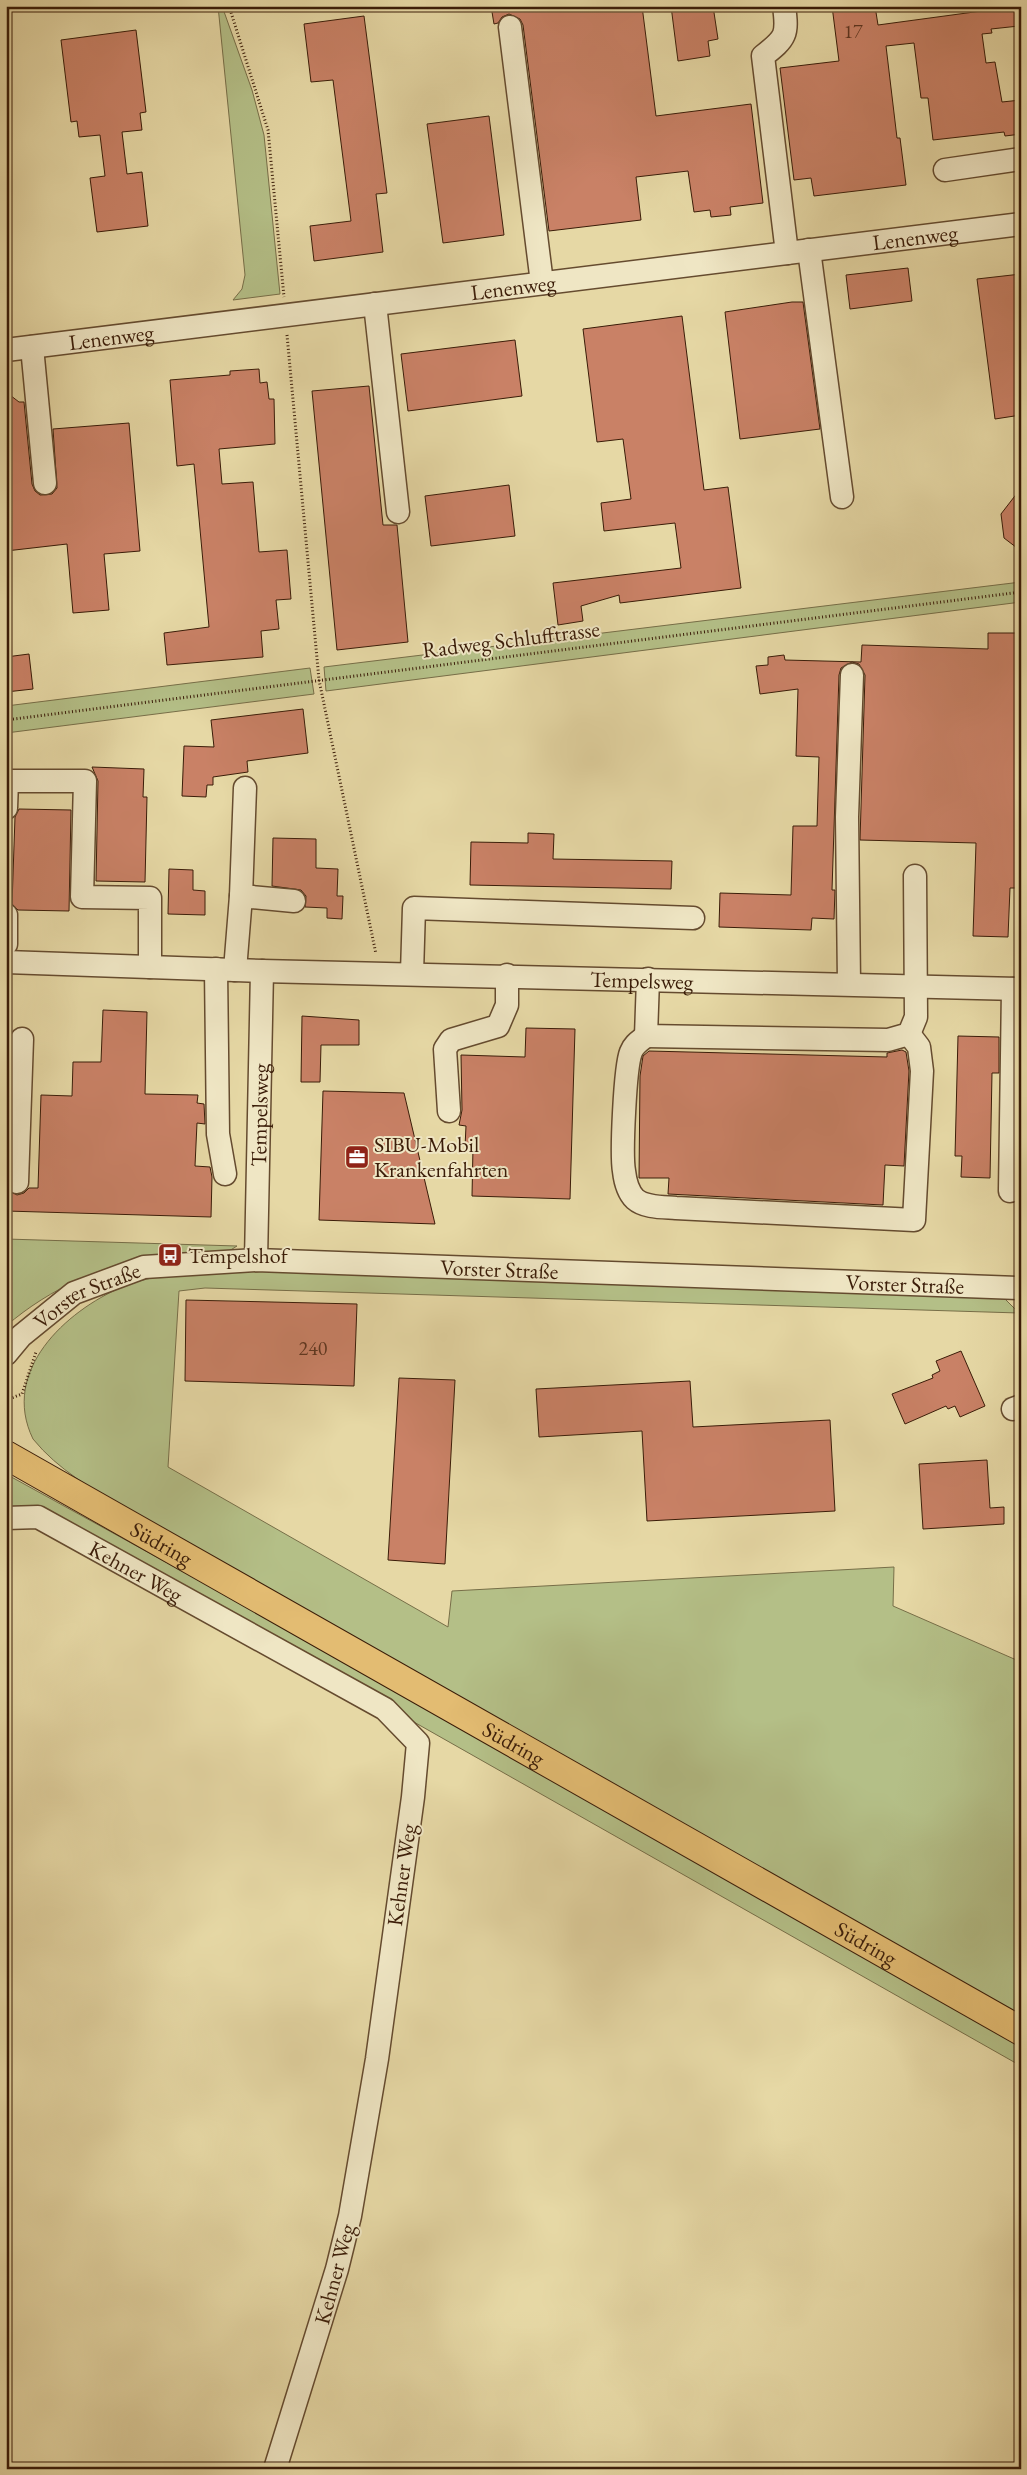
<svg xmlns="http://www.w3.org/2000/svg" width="1027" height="2475" font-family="'EB Garamond',serif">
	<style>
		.green { fill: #b4bf87; stroke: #776e48 }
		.building { fill: #c98166; stroke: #3a1c08 }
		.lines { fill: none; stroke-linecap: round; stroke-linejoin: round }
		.minor-casing { stroke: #654b2f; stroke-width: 25 }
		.major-casing { stroke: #3a1c08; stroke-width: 30 }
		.path { stroke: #3a1c08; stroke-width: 3; stroke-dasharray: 1 2.5; stroke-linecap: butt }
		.minor { stroke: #efe6c4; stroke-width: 22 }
		.major { stroke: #e3bc72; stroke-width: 28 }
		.labels { text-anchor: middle; stroke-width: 4; stroke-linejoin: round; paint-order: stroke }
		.number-label { font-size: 20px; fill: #5e3520 }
		.street-label { font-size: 22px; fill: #3a1c08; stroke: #efe6c4 }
		.poi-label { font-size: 22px; fill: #3a1c08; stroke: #efe6c4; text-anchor: start }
	</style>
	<rect width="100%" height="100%" fill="#e6d8a5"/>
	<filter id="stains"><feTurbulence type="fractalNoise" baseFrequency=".004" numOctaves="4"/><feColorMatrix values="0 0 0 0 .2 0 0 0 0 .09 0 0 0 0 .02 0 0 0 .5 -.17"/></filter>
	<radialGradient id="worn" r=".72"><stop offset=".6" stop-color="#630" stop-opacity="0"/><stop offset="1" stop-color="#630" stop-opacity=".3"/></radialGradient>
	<g class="green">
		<path d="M218,6H222L252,90L264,135L280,294L233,300L242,289L245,275Z"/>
		<path d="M1021,582V602L326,691L324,667Z"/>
		<path d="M310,668L314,694L6,733V706Z"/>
		<path d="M6,1239L237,1246L229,1251C207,1252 185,1252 164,1255C106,1263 50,1288 6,1326Z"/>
		<path d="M253,1270L1004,1298L1019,1313L205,1288L179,1291L168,1467L448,1627L452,1591L894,1567L893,1606L1021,1662V2019L126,1510C93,1489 58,1470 33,1439C0,1371 66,1311 122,1287C135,1281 152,1278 166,1275C192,1269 226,1272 253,1270Z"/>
		<path d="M6,1474L434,1710L1021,2043V2066L38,1509L6,1507Z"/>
	</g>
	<g class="building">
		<path d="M491,6H642L656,116L751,104L763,203L730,207L731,215L711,217L710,210L694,212L688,171L636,177L641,220L549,231L523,25L520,19L509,14L502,17L498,23L494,24Z"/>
		<path d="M671,6H713L718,39L708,41L710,56L678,61Z"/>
		<path d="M832,6H875L878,25L989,10L988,6H1016L1019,26L991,29L992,33L982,34L986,63L995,62L1002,102L1021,100V134L1005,136L1004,132L933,140L928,98H921L914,43L886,46L897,138H900L906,185L814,196L811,178L794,180L780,68L839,61Z"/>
		<path d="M364,16L387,193L376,194L383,252L314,261L310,226L351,221L333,80L311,82L304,24Z"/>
		<path d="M136,30L146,112L140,113L142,130L122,132L127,174L142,172L148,226L97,232L90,178L105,176L100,135L79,137L77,121L71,122L61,40Z"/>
		<path d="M489,116L504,235L443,243L427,124Z"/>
		<path d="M908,268L912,301L850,309L846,275Z"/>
		<path d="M1021,274V415L995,419L977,279Z"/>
		<path d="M792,302H803L820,429L740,439L725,312Z"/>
		<path d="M682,316L704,490L728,487L741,588L620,603L619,595L581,606L583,621L558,625L553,583L681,568L675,523L604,531L601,503L631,499L623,439L597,442L583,329Z"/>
		<path d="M515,340L522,396L408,411L401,354Z"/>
		<path d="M259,369L260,383L267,382L269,399H274L275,444L219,449L222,484L253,482L259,552L287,550L291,599L276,600L279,629L261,631L263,657L167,665L164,633L209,627L194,464L177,466L170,380L230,375V371Z"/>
		<path d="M369,386L383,525H397L408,642L337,650L312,391Z"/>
		<path d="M6,392L19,402H24L32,484L35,491L40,495L52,494L57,488L53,429L129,423L140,551L104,554L109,610L73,613L67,544L6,551Z"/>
		<path d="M509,485L515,536L431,546L425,496Z"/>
		<path d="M1021,488V551L1004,538L1001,514Z"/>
		<path d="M988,633H1021V888H1010L1008,937L973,936L976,843L860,840L865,675L859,664L852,662L841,668L839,675L832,890H835L834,919L812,918L811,930L719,927L720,893L791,895L793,826H817L819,757L796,756L798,689L760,694L756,666L768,665V657L784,655L785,660L861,662L862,645L988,649Z"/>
		<path d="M29,654L33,689L6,692V657Z"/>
		<path d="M303,709L308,753L247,761L248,772L213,777V785H207L206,797L182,796L184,746L214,747L211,720Z"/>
		<path d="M92,767L144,769L143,797H147L145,882L96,881L98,781Z"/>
		<path d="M19,809L71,810L69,911L18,910L12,904L15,817Z"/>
		<path d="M528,833L554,834L553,859L672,861L671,889L470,885L471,842L528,843Z"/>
		<path d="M273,838L316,839V868L338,869L337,896H343L342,919L327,918V908L305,907L306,896L301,890L272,886Z"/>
		<path d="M169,869L193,870V890L205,891V915L168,914Z"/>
		<path d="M103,1010L147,1012L145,1094L198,1095L197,1103L204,1104L205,1124L197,1123L195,1166L210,1167L212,1177L211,1217L6,1211V1189L17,1195L24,1193L29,1188H38L41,1095L72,1096L73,1062H101Z"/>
		<path d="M302,1016L359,1020V1045H321L320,1082H301Z"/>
		<path d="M526,1028L575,1029L570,1199L472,1196L473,1147H465L466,1126L459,1125L462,1110L461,1055L525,1057Z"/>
		<path d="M958,1036L999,1037V1073H992L990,1178L961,1177L962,1156H955Z"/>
		<path d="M902,1050L906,1052L909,1071L904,1166L885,1165L883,1205L668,1194L669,1178H639L640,1076L643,1056L649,1051L887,1057V1053Z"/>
		<path d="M323,1091L404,1093L435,1224L319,1220Z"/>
		<path d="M186,1300L357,1304L354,1386L185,1381Z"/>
		<path d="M961,1351L985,1406L960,1417L955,1406L948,1409L946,1406L905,1424L892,1394L933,1378L932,1375L940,1371L936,1361Z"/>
		<path d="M399,1378L455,1380L445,1564L388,1560Z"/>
		<path d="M690,1381L693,1427L830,1420L835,1511L647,1521L642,1431L539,1437L536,1389Z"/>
		<path d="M987,1460L990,1508L1004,1507V1524L923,1529L919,1464Z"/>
	</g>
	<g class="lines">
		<defs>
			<g id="minor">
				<path d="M784,6C788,35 786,38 763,56L787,253"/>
				<path d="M510,27L542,283"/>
				<path d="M945,170L1021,159"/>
				<path d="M809,250L842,497"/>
				<path d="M375,304L398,512"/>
				<path d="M32,347L45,483"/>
				<path id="s1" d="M6,350L1021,224"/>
				<path d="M6,808L7,781H85L82,897L150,898V967"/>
				<path d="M241,896L245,788"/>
				<path d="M6,915V944"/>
				<path id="s2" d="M6,962L262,971L1021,989"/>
				<path d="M216,969L218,1134L225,1174"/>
				<path d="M235,970L241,896L294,901"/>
				<path d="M412,973L414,908L693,918"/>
				<path d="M648,979L646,1036L888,1040L909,1034L916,1017L915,876"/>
				<path d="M849,983L847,817L852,675"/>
				<path d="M646,1036C640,1041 634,1044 631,1052C625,1067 621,1154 624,1171C625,1180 628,1192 635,1199C645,1208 664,1207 676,1208L914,1220L922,1071L919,1047L909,1034"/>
				<path d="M449,1111L445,1049L451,1040L498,1026L507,1005V975"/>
				<path d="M17,1182L22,1039"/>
				<path d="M1010,1191L1013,989"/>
				<path id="s3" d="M256,1260L262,971"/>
				<path id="s4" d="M6,1354L21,1336L74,1293L144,1267L256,1260L1021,1288"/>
				<path d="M1013,1409L1021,1406"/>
				<path id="s5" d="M6,1518L38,1517L385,1709L418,1743L413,1797L377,2059L350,2216L337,2269L275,2469"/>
			</g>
			<g id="major">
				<path id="s6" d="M6,1455L1021,2031"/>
			</g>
		</defs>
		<use href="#minor" class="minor-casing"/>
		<use href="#major" class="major-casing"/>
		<g class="path">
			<path d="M229,6L268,130L284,297"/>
			<path d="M287,335L319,680L376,954"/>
			<path d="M6,720L1021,592"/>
			<path d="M6,1400L22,1394L36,1352"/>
		</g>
		<use href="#minor" class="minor"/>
		<use href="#major" class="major"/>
	</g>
	<defs>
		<symbol id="office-square" viewBox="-11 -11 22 22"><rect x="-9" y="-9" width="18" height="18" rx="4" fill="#8f2418" stroke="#efe6c4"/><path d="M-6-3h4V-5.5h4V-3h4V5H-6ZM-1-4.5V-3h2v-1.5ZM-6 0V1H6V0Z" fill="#fff"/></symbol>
		<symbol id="bus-square" viewBox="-11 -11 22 22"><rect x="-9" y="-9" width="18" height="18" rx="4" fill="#8f2418" stroke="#efe6c4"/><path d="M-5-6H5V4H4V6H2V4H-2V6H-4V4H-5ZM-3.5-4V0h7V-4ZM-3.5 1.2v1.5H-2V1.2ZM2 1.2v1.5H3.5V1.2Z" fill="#fff"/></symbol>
	</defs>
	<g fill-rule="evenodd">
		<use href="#office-square" x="343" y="1143" width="28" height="28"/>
		<use href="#bus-square" x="156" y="1241" width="28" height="28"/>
	</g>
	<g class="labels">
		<g class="number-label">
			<text x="853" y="38">17</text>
			<text x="313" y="1355">240</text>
		</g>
		<g class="street-label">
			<text dy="8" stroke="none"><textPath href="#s1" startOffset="916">Lenenweg</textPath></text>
			<text dy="8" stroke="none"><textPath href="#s1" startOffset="511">Lenenweg</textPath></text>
			<text dy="8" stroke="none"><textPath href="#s1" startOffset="106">Lenenweg</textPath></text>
			<text transform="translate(511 639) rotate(-7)" y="8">Radweg Schlufftrasse</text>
			<text dy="8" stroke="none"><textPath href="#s2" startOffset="636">Tempelsweg</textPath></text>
			<text dy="8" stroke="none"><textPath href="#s3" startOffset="145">Tempelsweg</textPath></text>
			<text dy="8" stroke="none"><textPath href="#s4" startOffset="522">Vorster Straße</textPath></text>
			<text dy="8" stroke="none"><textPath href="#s4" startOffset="928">Vorster Straße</textPath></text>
			<text dy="8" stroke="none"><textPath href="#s4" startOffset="102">Vorster Straße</textPath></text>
			<text dy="8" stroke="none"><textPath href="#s6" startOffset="179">Südring</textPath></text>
			<text dy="8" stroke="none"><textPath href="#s5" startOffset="144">Kehner Weg</textPath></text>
			<text dy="8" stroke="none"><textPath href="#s6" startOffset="584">Südring</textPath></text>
			<text transform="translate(401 1875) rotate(-82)" y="8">Kehner Weg</text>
			<text dy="8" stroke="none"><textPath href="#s6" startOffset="989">Südring</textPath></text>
			<text transform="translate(334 2274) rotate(-75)" y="8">Kehner Weg</text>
		</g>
		<g class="poi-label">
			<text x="374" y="1152">SIBU-Mobil<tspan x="374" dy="25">Krankenfahrten</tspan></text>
			<text x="188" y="1263">Tempelshof</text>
		</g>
	</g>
	<rect width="1027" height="2475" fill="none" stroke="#e6d8a5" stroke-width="25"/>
	<rect x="8" y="8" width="1012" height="2460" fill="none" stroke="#3a1c08" stroke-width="2.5"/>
	<rect x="12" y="12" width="1002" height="2450" fill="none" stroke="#3a1c08"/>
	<rect width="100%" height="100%" filter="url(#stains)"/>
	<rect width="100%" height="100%" fill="url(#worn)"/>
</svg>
